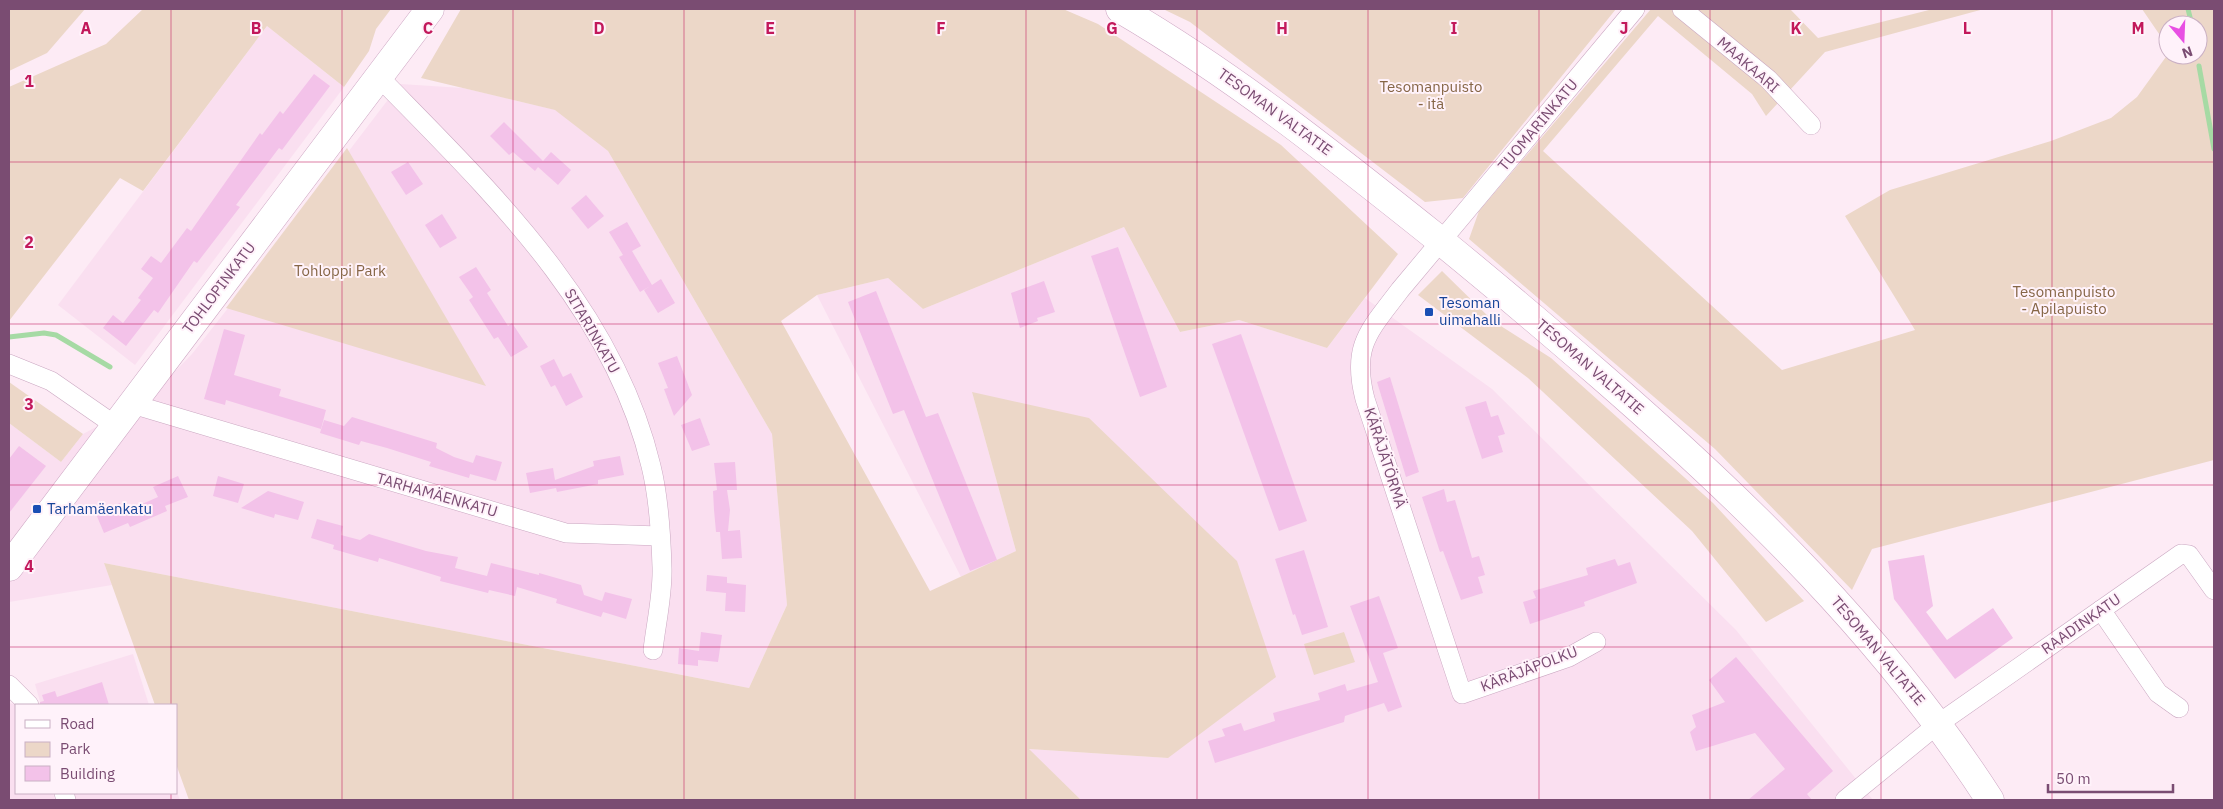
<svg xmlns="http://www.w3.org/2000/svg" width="2223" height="809" font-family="'IBM Plex Sans',sans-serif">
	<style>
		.residential { fill: #fadff0 }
		.green { fill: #ecd7c8 }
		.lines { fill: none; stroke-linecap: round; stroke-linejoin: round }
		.stream { stroke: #a6daa4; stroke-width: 5 }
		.building { fill: #f3c2e9 }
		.street-casing { stroke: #caa7c1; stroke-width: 20 }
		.secondary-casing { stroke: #cda6c3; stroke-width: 29 }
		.street { stroke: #fff; stroke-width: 19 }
		.secondary { stroke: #fff; stroke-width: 28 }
		.grid { fill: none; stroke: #c2185b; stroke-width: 1; stroke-opacity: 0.55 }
		.transit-dot { fill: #1a4fb4; stroke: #fff2fa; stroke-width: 2 }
		.labels { text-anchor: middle; stroke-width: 4; stroke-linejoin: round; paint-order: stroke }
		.street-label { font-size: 15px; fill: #7a4c72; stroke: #fff2fa }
		.park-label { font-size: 15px; fill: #866646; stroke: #fff2fa }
		.transit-label { font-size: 15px; fill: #164399; stroke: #fff2fa; text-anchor: start }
		.grid-label { font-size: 16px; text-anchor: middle; font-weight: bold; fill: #c2185b; stroke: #fff2fa; stroke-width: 4; stroke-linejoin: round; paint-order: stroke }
	</style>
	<rect width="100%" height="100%" fill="#fdebf5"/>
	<g class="residential">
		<path d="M267,26L344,87L135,365L58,305Z"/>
		<path d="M400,84L463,88L556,110L608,151L772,434L787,605L749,688L104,563L112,585L9,602V423L61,462L83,434L147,400L192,354L258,270Z"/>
		<path d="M1124,227L1180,332L1239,320L1327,348L1365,298L1492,389L1736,630L1873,800H1081L1028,749L1168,758L972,392L1016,551L961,577L817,295L888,278L923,309Z"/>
		<path d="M133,654L149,705H41L35,684Z"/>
		<path d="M9,703L18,705H16V793H53L55,800H9Z"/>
		<path d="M176,790L180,800H71L69,793H176Z"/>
	</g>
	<g class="green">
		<path d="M9,9H85L47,53L9,71Z"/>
		<path d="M143,9H391L376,29L369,51L344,87L267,26L143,191L120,178L9,321V87L106,44Z"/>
		<path d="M461,9H1063L1098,24L1281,145L1398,254L1327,348L1239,320L1180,332L1124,227L923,309L888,278L817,295L781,321L930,591L1016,551L972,392L1089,418L1237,561L1276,677L1168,758L1029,749L1081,800H189L176,764V705H155L104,563L749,688L787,605L772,434L608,151L555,110L421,78Z"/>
		<path d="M1163,9H1616L1463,198L1425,202L1190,22Z"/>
		<path d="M1651,9H1790L1818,38L1933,9H1984L1825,52L1766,116L1752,94L1658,16L1543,151L1782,370L1915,330L1845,216L1890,190L2051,141L2111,118L2137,97L2168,54L2198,55V25H2168V47L2142,9H2214V460L1872,549L1852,590L1715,449L1469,239L1479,211Z"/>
		<path d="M347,148L486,386L226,308Z"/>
		<path d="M1442,271L1493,321L1551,358L1713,503L1804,601L1766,622L1692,531L1528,378L1418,295Z"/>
		<path d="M9,382L83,434L61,462L9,423Z"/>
		<path d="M1344,632L1355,662L1314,675L1304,644Z"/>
	</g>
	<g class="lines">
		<g class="stream">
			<path d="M2188,9L2191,21"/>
			<path d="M2199,66L2214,149"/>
			<path d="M9,337L44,333L56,335L110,367"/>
		</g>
	</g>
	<g class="building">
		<path d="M314,74L330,86L282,150L279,148L236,205L240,207L197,263L194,261L158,313L154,310L126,346L103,328L113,315L123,323L141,300L138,298L153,278L141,269L151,256L161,263L187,228L191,231L260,133L262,135L280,111L283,114Z"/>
		<path d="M504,122L543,161L551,152L571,170L558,185L538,167L535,171L513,152L509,155L490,136Z"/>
		<path d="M408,162L423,184L406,195L391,172Z"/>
		<path d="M586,195L604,216L588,229L571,208Z"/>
		<path d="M442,214L457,238L440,248L425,225Z"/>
		<path d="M627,222L641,246L632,251L652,285L661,279L675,303L658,313L644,290L650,286L640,292L619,257L623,255L609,232Z"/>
		<path d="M1118,247L1167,387L1140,397L1091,256Z"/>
		<path d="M476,267L491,290L487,293L508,326L512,323L528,347L511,357L498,337L494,339L469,300L473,297L459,277Z"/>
		<path d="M1044,281L1055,312L1037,318L1038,321L1020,328L1011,293Z"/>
		<path d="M876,291L926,417L938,413L997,560L970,571L904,410L893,414L848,302Z"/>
		<path d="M224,329L245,335L234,375L281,389L279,396L326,410L321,429L226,400L225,405L204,399Z"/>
		<path d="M1241,334L1307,521L1279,531L1212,344Z"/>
		<path d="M677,356L692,395L674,416L664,389L668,388L658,363Z"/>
		<path d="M554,359L563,377L571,373L583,397L566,406L555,385L551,387L540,366Z"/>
		<path d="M1390,377L1419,472L1406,477L1377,382Z"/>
		<path d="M1486,401L1491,417L1498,415L1505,434L1498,436L1503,452L1482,459L1465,407Z"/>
		<path d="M352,417L437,443L436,448L454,457L473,463L476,455L502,462L496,481L470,474L469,478L429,466L431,462L387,448L361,441L359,445L320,433L324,420L344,426Z"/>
		<path d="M700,418L710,445L692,451L681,425Z"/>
		<path d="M19,446L46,466L9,513V459Z"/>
		<path d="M620,456L624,475L598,480V484L557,492L556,488L530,493L526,473L553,468L555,480L594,466L593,461Z"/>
		<path d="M735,462L737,490H727L730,510L728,531L740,530L742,558L722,559L720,532H716L714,510L713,491L717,490L714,463Z"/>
		<path d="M178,476L188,497L165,506L167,511L130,527L128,523L104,533L96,514L120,503L124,512L158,497L153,487Z"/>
		<path d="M218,476L244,484L238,503L213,496Z"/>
		<path d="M1444,489L1447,502L1455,500L1472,558L1479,556L1485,575L1478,577L1483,593L1461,600L1443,551L1440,552L1422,497Z"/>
		<path d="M268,491L304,502L298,520L275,514L274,518L241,508Z"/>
		<path d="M317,519L343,526L341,535L360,540L369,534L426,551L458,557L455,568L487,576L491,563L539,575V573L581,585L584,595L602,601L605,592L632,599L626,619L603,612L601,617L556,603L557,599L517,587L515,596L489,590L488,593L440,581L441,577L379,558L378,562L357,556L333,549L334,545L311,538Z"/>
		<path d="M1304,550L1328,627L1302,635L1295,614L1293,615L1275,559Z"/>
		<path d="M1924,555L1933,606L1926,612L1947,640L1993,608L2013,638L1955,679L1894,599L1888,561Z"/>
		<path d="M1615,559L1618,566L1630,562L1637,583L1584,602L1585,606L1530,624L1523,602L1536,598L1533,591L1588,575L1586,568Z"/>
		<path d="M707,575L727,577V583L746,585L745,612L725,611L726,593L706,591Z"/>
		<path d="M1379,596L1398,648L1383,653L1402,707L1388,712L1384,703L1345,716L1344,722L1215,763L1208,741L1225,736L1222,729L1241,723L1244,731L1275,721L1273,713L1320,700L1318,693L1345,684L1347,691L1378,682L1350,606Z"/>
		<path d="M701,632L722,635L718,662L698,660V666L678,664L679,648L699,651Z"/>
		<path d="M1736,657L1833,771L1807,794L1812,800H1748L1785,769L1755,733L1696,751L1690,732L1696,727L1692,715L1725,702L1709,680Z"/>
		<path d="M102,682L109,705H40V702L44,701L42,695L55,691L57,697Z"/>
	</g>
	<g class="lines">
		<defs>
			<g id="street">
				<path d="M1682,9L1768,79L1811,125"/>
				<path d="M379,77C489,190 613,306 651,466C659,498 661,534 662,567C663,594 656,623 653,650"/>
				<path d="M9,364L51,381L116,426"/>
				<path d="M132,404L566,533L660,536"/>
				<path d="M2101,610L2158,693L2179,708"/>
				<path d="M1596,642L1569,657L1462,694L1365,399C1351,345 1370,330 1400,290L1635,9"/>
				<path d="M9,685L29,705"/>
				<path d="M64,793L66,800"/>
				<path d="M1845,800L1938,724L2181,554L2189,555L2214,590"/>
			</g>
			<g id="secondary">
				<path d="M1120,9C1235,76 1338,159 1442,242C1496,286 1549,331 1601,376C1747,503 1885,637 1990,800"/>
				<path d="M9,567L430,9"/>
			</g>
		</defs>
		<use href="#street" class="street-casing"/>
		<use href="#secondary" class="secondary-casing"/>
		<use href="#street" class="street"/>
		<use href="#secondary" class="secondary"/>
	</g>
	<path class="grid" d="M171,9V705M342,9V800M513,9V800M684,9V800M855,9V800M1026,9V800M1197,9V800M1368,9V800M1539,9V800M1710,9V800M1881,9V800M2052,9V800M9,162H2214M9,324H2214M9,485H2214M9,647H2214M171,793V800"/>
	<g class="transit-dot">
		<rect x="1424" y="307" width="10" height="10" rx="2.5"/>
		<rect x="32" y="504" width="10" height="10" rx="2.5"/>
	</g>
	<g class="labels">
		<g class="street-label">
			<text transform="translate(1748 65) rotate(41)" y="5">MAAKAARI</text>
			<text transform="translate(1275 112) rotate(36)" y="5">TESOMAN VALTATIE</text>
			<text transform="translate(1538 125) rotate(-50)" y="5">TUOMARINKATU</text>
			<text transform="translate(219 288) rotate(-53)" y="5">TOHLOPINKATU</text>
			<text transform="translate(592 331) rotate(60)" y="5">SITARINKATU</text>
			<text transform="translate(1590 367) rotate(41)" y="5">TESOMAN VALTATIE</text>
			<text transform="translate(1385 458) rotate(72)" y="5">KÄRÄJÄTÖRMÄ</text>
			<text transform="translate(437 495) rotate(16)" y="5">TARHAMÄENKATU</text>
			<text transform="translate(2081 624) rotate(-35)" y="5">RAADINKATU</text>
			<text transform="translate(1878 651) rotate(50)" y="5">TESOMAN VALTATIE</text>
			<text transform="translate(1529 669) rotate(-21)" y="5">KÄRÄJÄPOLKU</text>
		</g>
		<g class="park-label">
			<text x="1431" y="92">Tesomanpuisto<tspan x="1431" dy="17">- itä</tspan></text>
			<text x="340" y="276">Tohloppi Park</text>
			<text x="2064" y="297">Tesomanpuisto<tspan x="2064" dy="17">- Apilapuisto</tspan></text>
		</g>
		<g class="transit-label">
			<text x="1439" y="308">Tesoman<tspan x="1439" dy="17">uimahalli</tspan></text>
			<text x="47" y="514">Tarhamäenkatu</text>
		</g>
	</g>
	<g class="grid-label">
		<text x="86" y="34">A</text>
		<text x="256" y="34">B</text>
		<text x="428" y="34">C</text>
		<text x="599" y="34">D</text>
		<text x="770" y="34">E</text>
		<text x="941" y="34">F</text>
		<text x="1112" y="34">G</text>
		<text x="1282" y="34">H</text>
		<text x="1454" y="34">I</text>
		<text x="1624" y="34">J</text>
		<text x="1796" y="34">K</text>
		<text x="1967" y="34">L</text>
		<text x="2138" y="34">M</text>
		<text x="29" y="87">1</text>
		<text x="29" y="248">2</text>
		<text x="29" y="410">3</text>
		<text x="29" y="572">4</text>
	</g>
	<rect width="2223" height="809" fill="none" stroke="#7a4c72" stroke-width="20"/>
	<rect x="15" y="704" width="162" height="90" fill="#fff2fa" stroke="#cab0c4"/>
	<rect x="25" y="720" width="25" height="8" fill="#ffffff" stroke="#cab0c4"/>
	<text x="60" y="729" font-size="15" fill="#7a4c72">Road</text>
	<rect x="25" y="742" width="25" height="15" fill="#ecd7c8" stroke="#cab0c4"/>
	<text x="60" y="754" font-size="15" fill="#7a4c72">Park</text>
	<rect x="25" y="766" width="25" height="15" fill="#f3c2e9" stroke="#cab0c4"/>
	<text x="60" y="779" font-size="15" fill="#7a4c72">Building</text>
	<g transform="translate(2183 40) rotate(161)"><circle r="24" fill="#fff2fa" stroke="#cab0c4"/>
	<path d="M0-4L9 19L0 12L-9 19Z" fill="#e84fe3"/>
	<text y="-8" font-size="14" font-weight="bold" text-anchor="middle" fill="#7a4c72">N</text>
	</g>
	<path d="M2048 784v8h125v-8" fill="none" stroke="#7a4c72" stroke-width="2.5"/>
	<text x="2056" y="784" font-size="15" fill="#7a4c72" stroke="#fff2fa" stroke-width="4" paint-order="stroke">50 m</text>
</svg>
